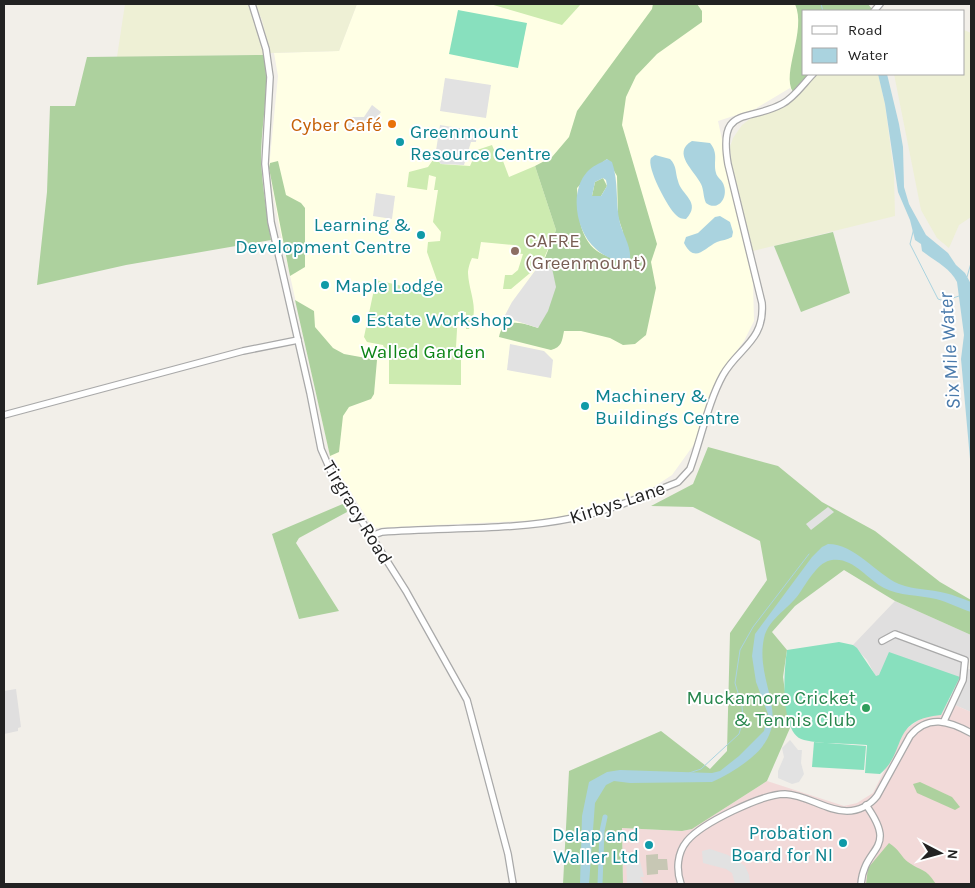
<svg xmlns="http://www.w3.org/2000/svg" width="975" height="888" font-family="Karla,sans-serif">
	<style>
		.residential { fill: #e0dfdf }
		.commercial { fill: #f2dad9 }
		.education { fill: #ffffe5 }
		.construction { fill: #c7c7b4 }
		.farmland { fill: #eef0d5 }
		.grass { fill: #cdebb0 }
		.forest { fill: #add19e; fill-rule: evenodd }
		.pitch { fill: #88e0be }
		.parking { fill: #e2e2e2 }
		.water { fill: #aad3df; fill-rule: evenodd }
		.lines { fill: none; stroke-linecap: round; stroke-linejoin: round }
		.stream { stroke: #aad3df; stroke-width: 1 }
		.canal { stroke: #aad3df; stroke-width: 5 }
		.minor-casing { stroke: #a9a9a9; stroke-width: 8 }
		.minor { stroke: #fff; stroke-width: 5.5 }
		.food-dot { fill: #e8710a; stroke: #fff; stroke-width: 2 }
		.culture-dot { fill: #0f9aa8; stroke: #fff; stroke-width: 2 }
		.education-dot { fill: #8d6e63; stroke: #fff; stroke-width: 2 }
		.leisure-dot { fill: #2e9e5b; stroke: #fff; stroke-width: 2 }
		.labels { text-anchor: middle; stroke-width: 4; stroke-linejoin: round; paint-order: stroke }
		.food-label { font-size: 19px; fill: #c56008; stroke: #fff; text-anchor: end }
		.culture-label { font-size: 19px; fill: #0d838f; stroke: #fff; text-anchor: start }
		.education-label { font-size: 19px; fill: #785e54; stroke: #fff; text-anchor: start }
		.park-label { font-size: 19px; fill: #0c8416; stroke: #fff }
		.street-label { font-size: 19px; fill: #222; stroke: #fff }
		.leisure-label { font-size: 19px; fill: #27864d; stroke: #fff; text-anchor: end }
		.water-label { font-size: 20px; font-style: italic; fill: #4a7aab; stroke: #fff }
	</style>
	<rect width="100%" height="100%" fill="#f2efe9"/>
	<g class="residential">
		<path d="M895,601L971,635V653L967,668L971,670V712L948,702L960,677H876L867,660L853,645Z"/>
		<path d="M4,689V691L16,689L21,727L18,728V731L4,734Z"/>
	</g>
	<path class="commercial" d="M948,702L971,712V884H623L622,828L682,831L692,829L767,781L844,806L857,803L873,793L905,730L924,716L941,714Z"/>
	<path class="education" d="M357,4H868L870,11H804V74L793,92L790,88L755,109L718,121L753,283L754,321L744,341L720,373L695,443L672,475L646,492L562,519L373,528L331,460L279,226L269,168L278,76L274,53L339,51Z"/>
	<path class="construction" d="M658,854V859H667L668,870H658V874L647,875L646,855Z"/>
	<g class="farmland">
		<path d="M125,4H248L257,26L264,55L117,57Z"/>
		<path d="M255,4H357L339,51L270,53L262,20Z"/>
		<path d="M964,30L971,33V217L959,225L949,248L937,238L921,210L894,74H964Z"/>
		<path d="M817,74H878L885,104L894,174L895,216L753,251L731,161L730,147L733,138L742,125L751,118L785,107Z"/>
	</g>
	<g class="grass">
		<path d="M490,4H581L562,25Z"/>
		<path d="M492,145L499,162L503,161L509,177L535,166L556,230L542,263L511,289H503L505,275H512L518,270L523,254L514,253V245L481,242L478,259L472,258C470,262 468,269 468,273C469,294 480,308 469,329H466V312H458L456,347L461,348V385L389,384V360L383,345L367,342L364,337L376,280L411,288L439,286L427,252L428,242L440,241L441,232L433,222L438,190H434L436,177L429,175L427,190L407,187L409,172L428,167L435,157L441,164L470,166L477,150Z"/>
	</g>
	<g class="forest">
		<path d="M653,4H697L702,11V22L657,54L636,76L626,97L622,125L657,244L651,262L656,288L646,335L635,344L623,345L610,338L581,331H564C562,341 562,347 551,350L499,337C503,316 523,323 538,328L551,268H537L543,263L556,230L535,166L552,157L569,137L577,111L652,9ZM607,159L617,176L618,217L623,232L619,262C612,257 604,256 597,251C578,237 578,210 577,188L599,165Z"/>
		<path d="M795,4H868L872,9L870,11H804V74H810L793,92C781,73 807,31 795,4Z"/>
		<path d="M264,55C270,90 261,123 261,159C262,186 267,213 271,240L126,265L37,285L47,192L50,106H75L87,57Z"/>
		<path d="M278,161L286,195L301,203L305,208V267L290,276L269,168L270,163Z"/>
		<path d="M603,178L607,186L601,196H592L595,182Z"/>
		<path d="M833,232L850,293L801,312L774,246Z"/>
		<path d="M295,300L314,311L315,327L333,348L344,354L377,360L374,394L371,399L349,407L343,416L339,452L330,456Z"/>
		<path d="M708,447L778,466L822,502L875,531L940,582L971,600V635L895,601L844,570L795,606L772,632L787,650L783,677L790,728L767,781L692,829L682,831L622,828L623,884H563L569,771L661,731L710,769L727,751L730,633L767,580L760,541L693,507L651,506L693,484Z"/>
		<path d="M345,503L347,512L299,538L296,543L339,611L299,619L272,534Z"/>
		<path d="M920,782L952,797L960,807L955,810L917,793L913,784Z"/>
		<path d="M889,843C899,849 902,858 908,862C923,873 924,866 936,884H866L868,868Z"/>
	</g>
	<g class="pitch">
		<path d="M458,10L527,23L518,68L449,54Z"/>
		<path d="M839,642L853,645L857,648L876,676L879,675L889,652L960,677L941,715C889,720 908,751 880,774L865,773L867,745C847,743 824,745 804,740C779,734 784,670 787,650Z"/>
		<path d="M814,742L866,746L864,770L812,767Z"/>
	</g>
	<g class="parking">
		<path d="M445,78L491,85L486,118L440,111Z"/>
		<path d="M372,105L381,112L369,128H348V117H364Z"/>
		<path d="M440,125L477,131L476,142H471L464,165L441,164L435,157Z"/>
		<path d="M376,193L395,196L392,219L373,216Z"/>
		<path d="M537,268H552L556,287L548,311L538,328L504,317L512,302Z"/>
		<path d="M510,344L544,351L553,360L551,378L507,370Z"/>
		<path d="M828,507L834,512L811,530L806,524Z"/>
		<path d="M790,740L798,750H802L801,763L804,774L799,782L792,784L778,778V771L784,757L782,748Z"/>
		<path d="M710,849L728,855L745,866L749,875L750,884H735L732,873L726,869L703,863L702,851Z"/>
		<path d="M626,857H639L644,877H634H640L644,884H627Z"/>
	</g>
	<g class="water">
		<path d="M878,74H887L899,124L903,147L904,187L909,204L926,235L948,253L956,265L965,273L971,284V470L961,359L964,335L957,282C950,268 935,261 922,251L921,244L915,240L910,220L898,192L885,104Z"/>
		<path d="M692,141L710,143C719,154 713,161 716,173C717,178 723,180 724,186C728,198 718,212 706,203C703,197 704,190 701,184C695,171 671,153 692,141Z"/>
		<path d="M655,155L670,159C677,166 675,172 678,181C681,195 702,202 686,219C682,219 679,218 676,215C668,208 646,167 651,158Z"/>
		<path d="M607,159L612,162C619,182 615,203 620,223C623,235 635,253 628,264H624C615,260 603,256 596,249C576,232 569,192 587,172C592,166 601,163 607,159ZM603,178L606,180L607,186L601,196H592L595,182Z"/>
		<path d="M720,216L730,222L733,232L732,237C727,240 722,240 717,242C704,248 695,264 684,243L686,237L698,233L715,217Z"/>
		<path d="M828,544C855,544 876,574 899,584C915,590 930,589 945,593C954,595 963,599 971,602V612C959,608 948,602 936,599C919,595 899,596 884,588C867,579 853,557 832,560C819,561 808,581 801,591C791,608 769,617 764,638C754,686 797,719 751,758C739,768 726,776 712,782L630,783L614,781L606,785L595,803L589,884H580L582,816L589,782L607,772L620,770L712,773L720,771L739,756L764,731L768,714L756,682L752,656L755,634L812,557L822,547Z"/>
	</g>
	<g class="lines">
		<g class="stream">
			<path d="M821,4L823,11"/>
			<path d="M914,228L910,244L938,299L944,301L959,296"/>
			<path d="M967,277L971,263"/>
			<path d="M689,773L701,769L739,734L743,720L742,706L735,683L740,650L753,627L809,554"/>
		</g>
		<path class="canal" d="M600,884L602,831L605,817"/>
		<defs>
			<g id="minor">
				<path d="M252,4L266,49L270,77L265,164L271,222L310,393L321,449L332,474L406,591L467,700L508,854L513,884"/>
				<path d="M874,11L880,4"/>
				<path d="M4,415L243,351L298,340"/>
				<path d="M371,536L382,532C445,527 511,531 573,518C609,511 644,496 678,482L690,469C701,439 708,402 723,375C738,348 765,341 762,303L728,164C718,105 746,123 782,104C794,98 804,83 813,74"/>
				<path d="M882,641L895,634L965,660L963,680L944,721"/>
				<path d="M681,884C676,870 677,853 687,841C702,823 762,794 785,794C807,795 826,811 847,811C859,811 870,805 877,796L910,736C928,714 949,721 971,733"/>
				<path d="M861,884C864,845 899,851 866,805"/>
			</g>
		</defs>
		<use href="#minor" class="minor-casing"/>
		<use href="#minor" class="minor"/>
	</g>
	<circle class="food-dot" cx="392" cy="124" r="5"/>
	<g class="culture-dot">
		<circle cx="400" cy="142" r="5"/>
		<circle cx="421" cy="235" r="5"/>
		<circle cx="325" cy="285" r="5"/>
		<circle cx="356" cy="319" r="5"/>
		<circle cx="585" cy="406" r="5"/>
		<circle cx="843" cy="843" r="5"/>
		<circle cx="649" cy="845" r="5"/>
	</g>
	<circle class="education-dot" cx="515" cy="251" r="5"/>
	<circle class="leisure-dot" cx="866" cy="708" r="5"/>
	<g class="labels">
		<g class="food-label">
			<text x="382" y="131">Cyber Café</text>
		</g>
		<g class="culture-label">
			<text x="410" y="138">Greenmount<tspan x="410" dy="22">Resource Centre</tspan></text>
			<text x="411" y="231" text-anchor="end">Learning &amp;<tspan x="411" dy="22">Development Centre</tspan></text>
			<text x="335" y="292">Maple Lodge</text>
			<text x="366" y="326">Estate Workshop</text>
			<text x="595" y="402">Machinery &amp;<tspan x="595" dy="22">Buildings Centre</tspan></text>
			<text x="833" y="839" text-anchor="end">Probation<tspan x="833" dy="22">Board for NI</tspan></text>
			<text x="639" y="841" text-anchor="end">Delap and<tspan x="639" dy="22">Waller Ltd</tspan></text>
		</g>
		<g class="education-label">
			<text x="525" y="247">CAFRE<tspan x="525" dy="22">(Greenmount)</tspan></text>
		</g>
		<g class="park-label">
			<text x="423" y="358">Walled Garden</text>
		</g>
		<g class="street-label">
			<text transform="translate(617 502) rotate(-18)" y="7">Kirbys Lane</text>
			<text transform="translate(358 512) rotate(59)" y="7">Tirgracy Road</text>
		</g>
		<g class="leisure-label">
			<text x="856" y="704">Muckamore Cricket<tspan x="856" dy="22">&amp; Tennis Club</tspan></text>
		</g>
		<g class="water-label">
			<text transform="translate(949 351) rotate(-94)" y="7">Six Mile Water</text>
		</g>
	</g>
	<rect width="975" height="888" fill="none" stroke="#222222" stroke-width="10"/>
	<rect x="802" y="10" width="162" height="65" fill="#ffffff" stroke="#a7a7a7"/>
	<rect x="812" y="26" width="25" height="8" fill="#ffffff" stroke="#a7a7a7"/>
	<text x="848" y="35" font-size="15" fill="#222222">Road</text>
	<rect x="812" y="48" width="25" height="15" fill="#aad3df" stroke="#a7a7a7"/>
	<text x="848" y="60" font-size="15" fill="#222222">Water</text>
	<g transform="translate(940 853) rotate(96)" stroke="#ffffff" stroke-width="4" paint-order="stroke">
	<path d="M0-4L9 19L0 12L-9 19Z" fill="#222222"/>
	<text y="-8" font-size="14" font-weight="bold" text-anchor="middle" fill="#222222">N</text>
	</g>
</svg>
